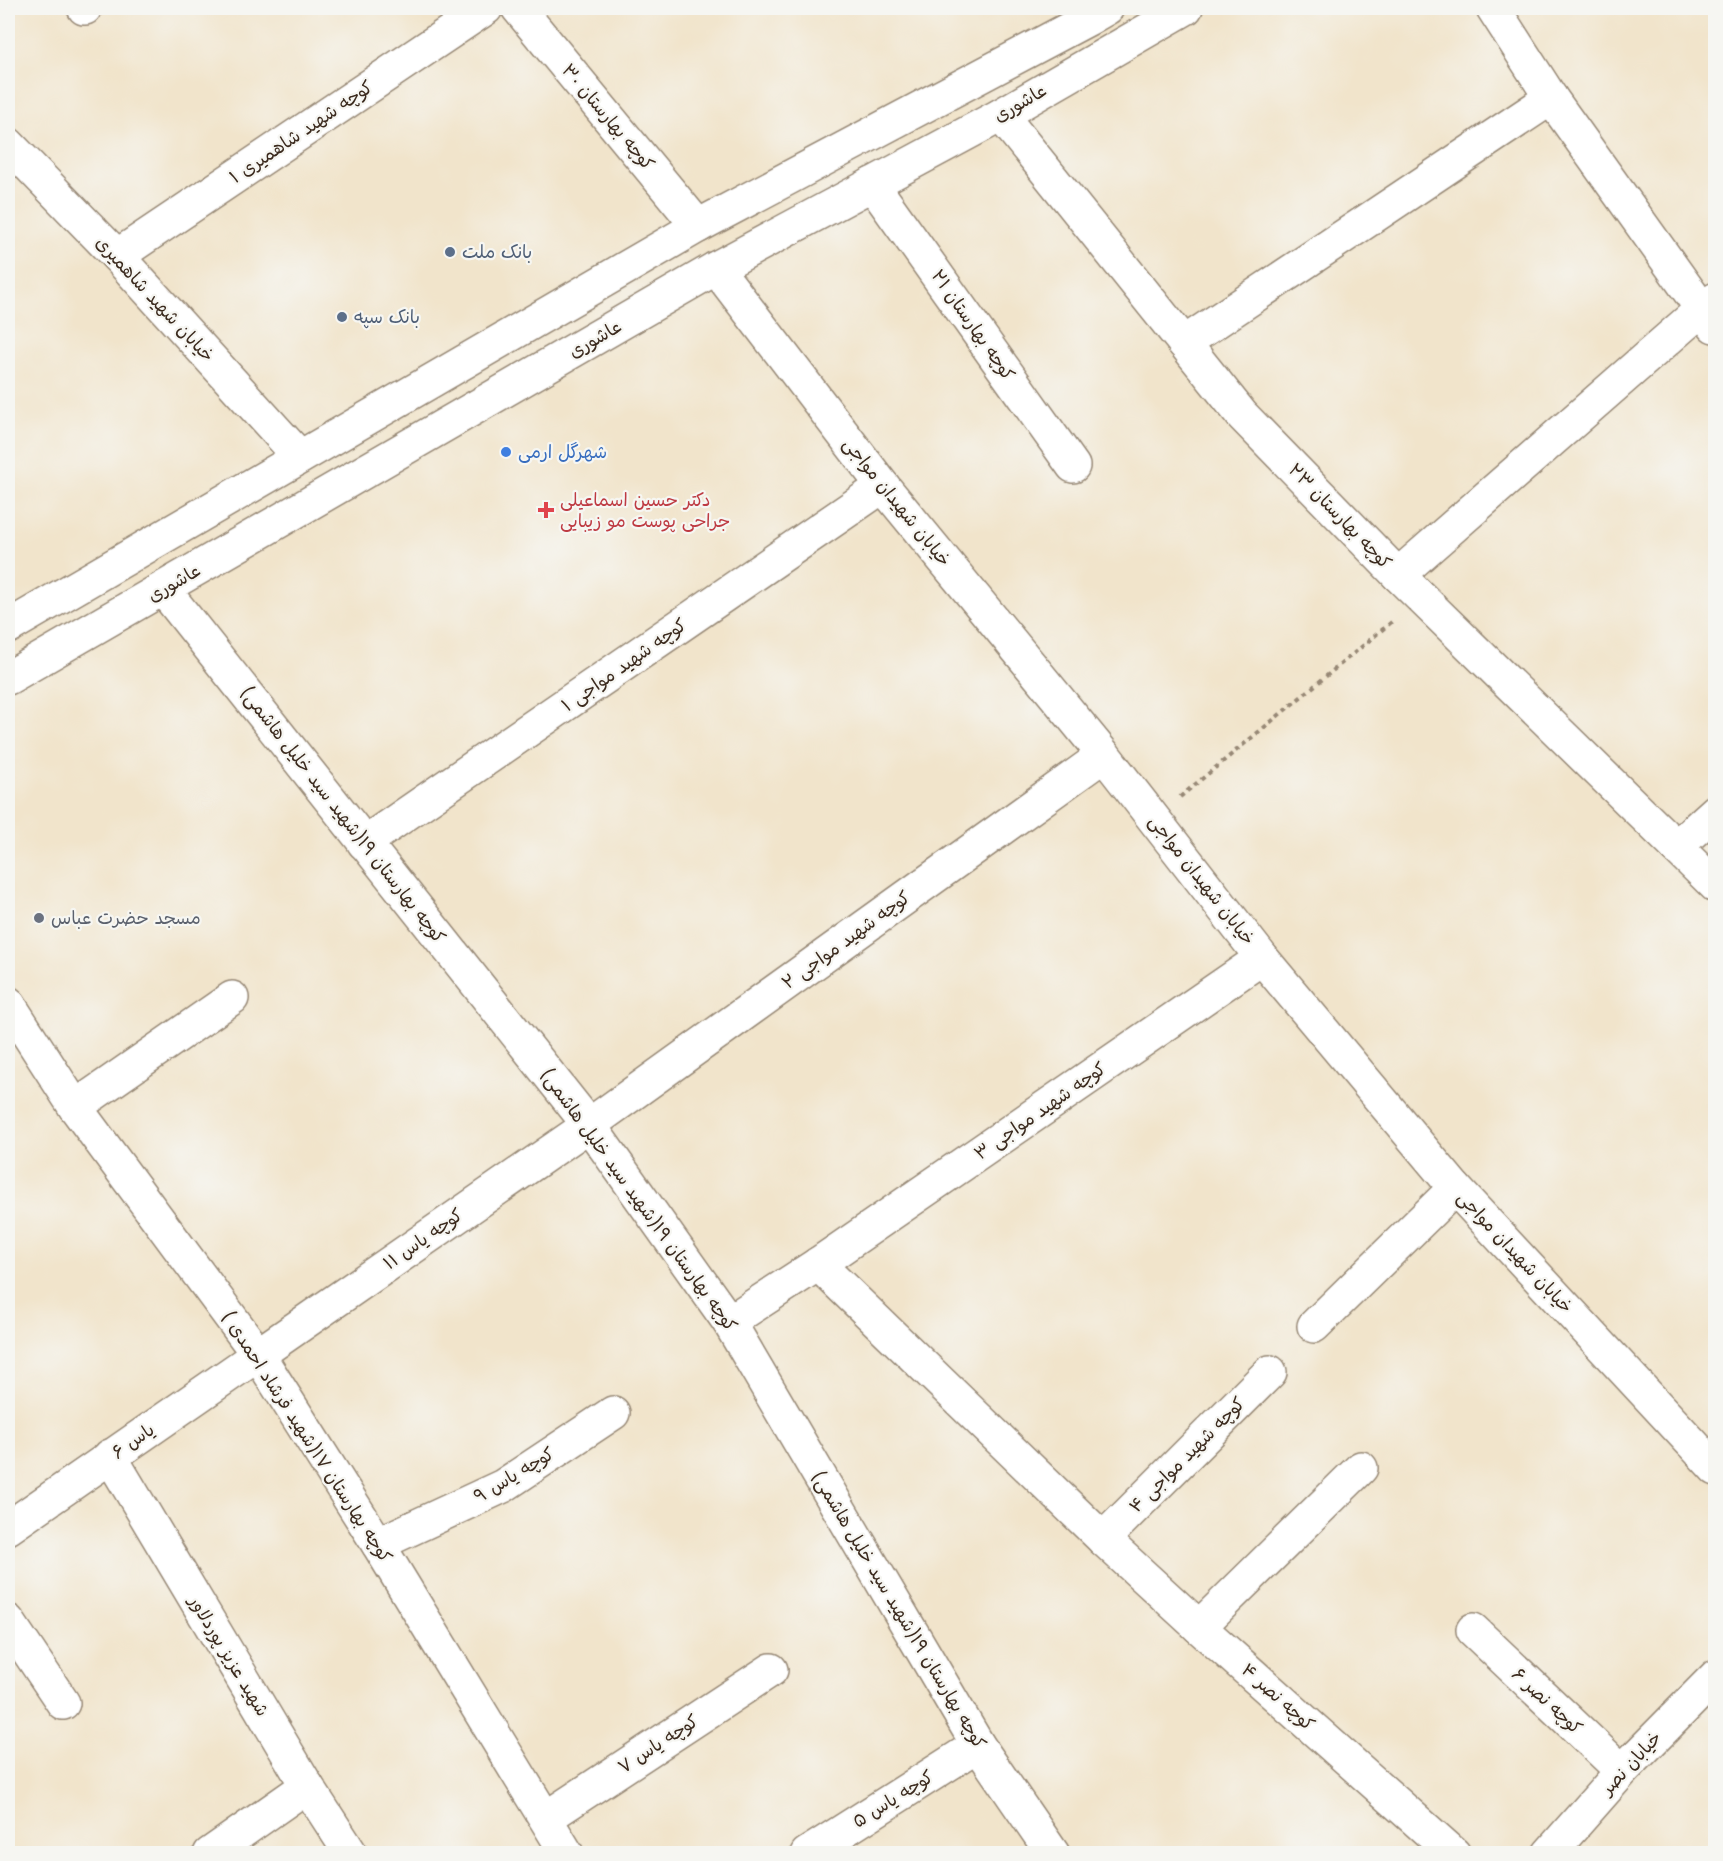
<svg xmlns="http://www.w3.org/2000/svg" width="1723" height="1861" font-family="'Playpen Sans','Playpen Sans Arabic',sans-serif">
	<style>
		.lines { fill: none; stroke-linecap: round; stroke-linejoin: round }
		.minor-casing { stroke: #968774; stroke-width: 36 }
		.path { stroke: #968774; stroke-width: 4; stroke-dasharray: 4.5 4.5; stroke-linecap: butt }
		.minor { stroke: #fff; stroke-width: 33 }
		.service-dot { fill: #5c6f8a; stroke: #f6f6f2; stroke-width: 2 }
		.shop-dot { fill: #3f7fe0; stroke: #f6f6f2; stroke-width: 2 }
		.health-dot { fill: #e0444e; stroke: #f6f6f2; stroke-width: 2 }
		.worship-dot { fill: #6b7280; stroke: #f6f6f2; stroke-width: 2 }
		.labels { text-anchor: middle; stroke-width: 4.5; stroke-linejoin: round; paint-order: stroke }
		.street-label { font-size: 18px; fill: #3b2a1e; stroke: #f6f6f2 }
		.service-label { font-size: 18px; fill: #4e5e75; stroke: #f6f6f2; text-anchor: start }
		.shop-label { font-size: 18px; fill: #366cbe; stroke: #f6f6f2; text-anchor: start }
		.health-label { font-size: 18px; fill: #be3a42; stroke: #f6f6f2; text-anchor: start }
		.worship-label { font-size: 18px; fill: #5b616d; stroke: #f6f6f2; text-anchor: start }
	</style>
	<rect width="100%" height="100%" fill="#f6f6f2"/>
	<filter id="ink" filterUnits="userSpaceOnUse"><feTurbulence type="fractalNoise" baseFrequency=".0167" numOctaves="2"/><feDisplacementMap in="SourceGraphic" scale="12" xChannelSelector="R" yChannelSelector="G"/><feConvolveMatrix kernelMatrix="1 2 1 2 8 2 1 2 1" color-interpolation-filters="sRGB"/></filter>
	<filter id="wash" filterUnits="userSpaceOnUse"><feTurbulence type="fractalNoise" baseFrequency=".008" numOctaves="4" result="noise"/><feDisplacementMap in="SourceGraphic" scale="24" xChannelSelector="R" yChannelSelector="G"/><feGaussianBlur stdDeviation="1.35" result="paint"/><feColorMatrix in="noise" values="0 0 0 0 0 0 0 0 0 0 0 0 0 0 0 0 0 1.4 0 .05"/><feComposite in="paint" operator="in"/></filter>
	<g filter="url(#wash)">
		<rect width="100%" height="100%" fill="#f1e4cb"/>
	</g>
	<g filter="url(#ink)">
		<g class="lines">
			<defs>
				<g id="minor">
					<path d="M84,8H85"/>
					<path d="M518,8L698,226"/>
					<path d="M1493,8L1551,98L1714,326"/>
					<path d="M1001,115L1242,415L1398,575L1716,886"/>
					<path d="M8,144L117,256L300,457"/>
					<path d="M872,184L1073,466"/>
					<path d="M117,256L486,8"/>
					<path d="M716,268L883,486L1104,755L1262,958L1455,1188L1716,1469"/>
					<path d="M1184,343L1551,98"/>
					<path d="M1398,575L1702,309L1716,299"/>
					<path d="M163,589L589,1125L729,1322L978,1745L1053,1854"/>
					<path d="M8,627L698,226L1088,19L1107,8"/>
					<path d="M8,678L716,268L1001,115L1186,8"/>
					<path d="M364,843L883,486"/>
					<path d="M1676,847L1716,811"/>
					<path d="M8,1003L75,1107L257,1353L378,1544L567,1854"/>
					<path d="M75,1107L232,998"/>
					<path d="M818,1264L1103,1539L1199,1627L1454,1854"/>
					<path d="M729,1322L818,1264L1262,958"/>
					<path d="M1314,1326L1455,1188"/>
					<path d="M110,1456L307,1786L351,1854"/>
					<path d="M8,1528L589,1125L1104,755"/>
					<path d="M1103,1539L1270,1372"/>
					<path d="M378,1544L503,1486L613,1413"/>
					<path d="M8,1621L63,1703"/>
					<path d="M1199,1627L1361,1468"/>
					<path d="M1473,1630L1622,1771"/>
					<path d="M546,1818L771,1670"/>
					<path d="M210,1854L307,1786"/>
					<path d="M807,1854L978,1745"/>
					<path d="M1549,1854L1622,1771L1716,1676"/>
				</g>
			</defs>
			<use href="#minor" class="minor-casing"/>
			<path class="path" d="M1180,797L1394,620"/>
			<use href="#minor" class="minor"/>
		</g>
	</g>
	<g class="service-dot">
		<circle cx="450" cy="252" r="6"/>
		<circle cx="342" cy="317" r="6"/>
	</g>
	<circle class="shop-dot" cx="506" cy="452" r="6"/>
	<path class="health-dot" d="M543 501h6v6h6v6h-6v6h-6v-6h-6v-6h6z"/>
	<circle class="worship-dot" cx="39" cy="918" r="6"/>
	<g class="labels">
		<g class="street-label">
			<text transform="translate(1020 103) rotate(-30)" y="6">عاشوری</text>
			<text transform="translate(608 117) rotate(50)" y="6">کوچه بهارستان ۳۰</text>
			<text transform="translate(301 132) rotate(-34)" y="6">کوچه شهید شاهمیری ۱</text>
			<text transform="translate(155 299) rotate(47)" y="6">خیابان شهید شاهمیری</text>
			<text transform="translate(973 325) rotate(55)" y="6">کوچه بهارستان ۲۱</text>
			<text transform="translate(595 339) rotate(-30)" y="6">عاشوری</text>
			<text transform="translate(897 502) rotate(51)" y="6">خیابان شهیدان مواجی</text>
			<text transform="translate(1340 516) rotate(46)" y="6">کوچه بهارستان ۲۳</text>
			<text transform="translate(174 583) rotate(-30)" y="6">عاشوری</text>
			<text transform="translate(624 665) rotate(-35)" y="6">کوچه شهید مواجی ۱</text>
			<text transform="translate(343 815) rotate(52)" y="6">کوچه بهارستان ۱۹(شهید سید خلیل هاشمی)</text>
			<text transform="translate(1202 880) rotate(52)" y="6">خیابان شهیدان مواجی</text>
			<text transform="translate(846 940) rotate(-36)" y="6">کوچه شهید مواجی ۲</text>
			<text transform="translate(1040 1111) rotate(-35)" y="6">کوچه شهید مواجی ۳</text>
			<text transform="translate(639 1200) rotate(54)" y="6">کوچه بهارستان ۱۹(شهید سید خلیل هاشمی)</text>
			<text transform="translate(423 1239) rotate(-35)" y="6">کوچه یاس ۱۱</text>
			<text transform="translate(1515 1252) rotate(47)" y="6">خیابان شهیدان مواجی</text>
			<text transform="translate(307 1437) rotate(57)" y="6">کوچه بهارستان ۱۷(شهید فرشاد احمدی )</text>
			<text transform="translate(133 1441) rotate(-35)" y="6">یاس ۶</text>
			<text transform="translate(1187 1455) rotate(-45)" y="6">کوچه شهید مواجی ۴</text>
			<text transform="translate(514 1475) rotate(-31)" y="6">کوچه یاس ۹</text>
			<text transform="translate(899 1610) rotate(59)" y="6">کوچه بهارستان ۱۹(شهید سید خلیل هاشمی)</text>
			<text transform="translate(229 1656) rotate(59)" y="6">شهید عزیز پوردلاور</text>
			<text transform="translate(1278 1697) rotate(42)" y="6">کوچه نصر ۴</text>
			<text transform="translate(1547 1701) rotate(43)" y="6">کوچه نصر ۶</text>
			<text transform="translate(658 1744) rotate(-33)" y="6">کوچه یاس ۷</text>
			<text transform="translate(1631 1763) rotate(-47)" y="6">خیابان نصر</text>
			<text transform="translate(893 1799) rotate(-32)" y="6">کوچه یاس ۵</text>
		</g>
		<g class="service-label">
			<text x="462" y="258">بانک ملت</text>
			<text x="354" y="323">بانک سپه</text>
		</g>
		<g class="shop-label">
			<text x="518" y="458">شهرگل ارمی</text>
		</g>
		<g class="health-label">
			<text x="560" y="506">دکتر حسین اسماعیلی<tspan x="560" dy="21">جراحی پوست مو زیبایی</tspan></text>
		</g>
		<g class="worship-label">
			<text x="51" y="924">مسجد حضرت عباس</text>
		</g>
	</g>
	<rect width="1723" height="1861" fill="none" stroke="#f6f6f2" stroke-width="30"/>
</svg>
